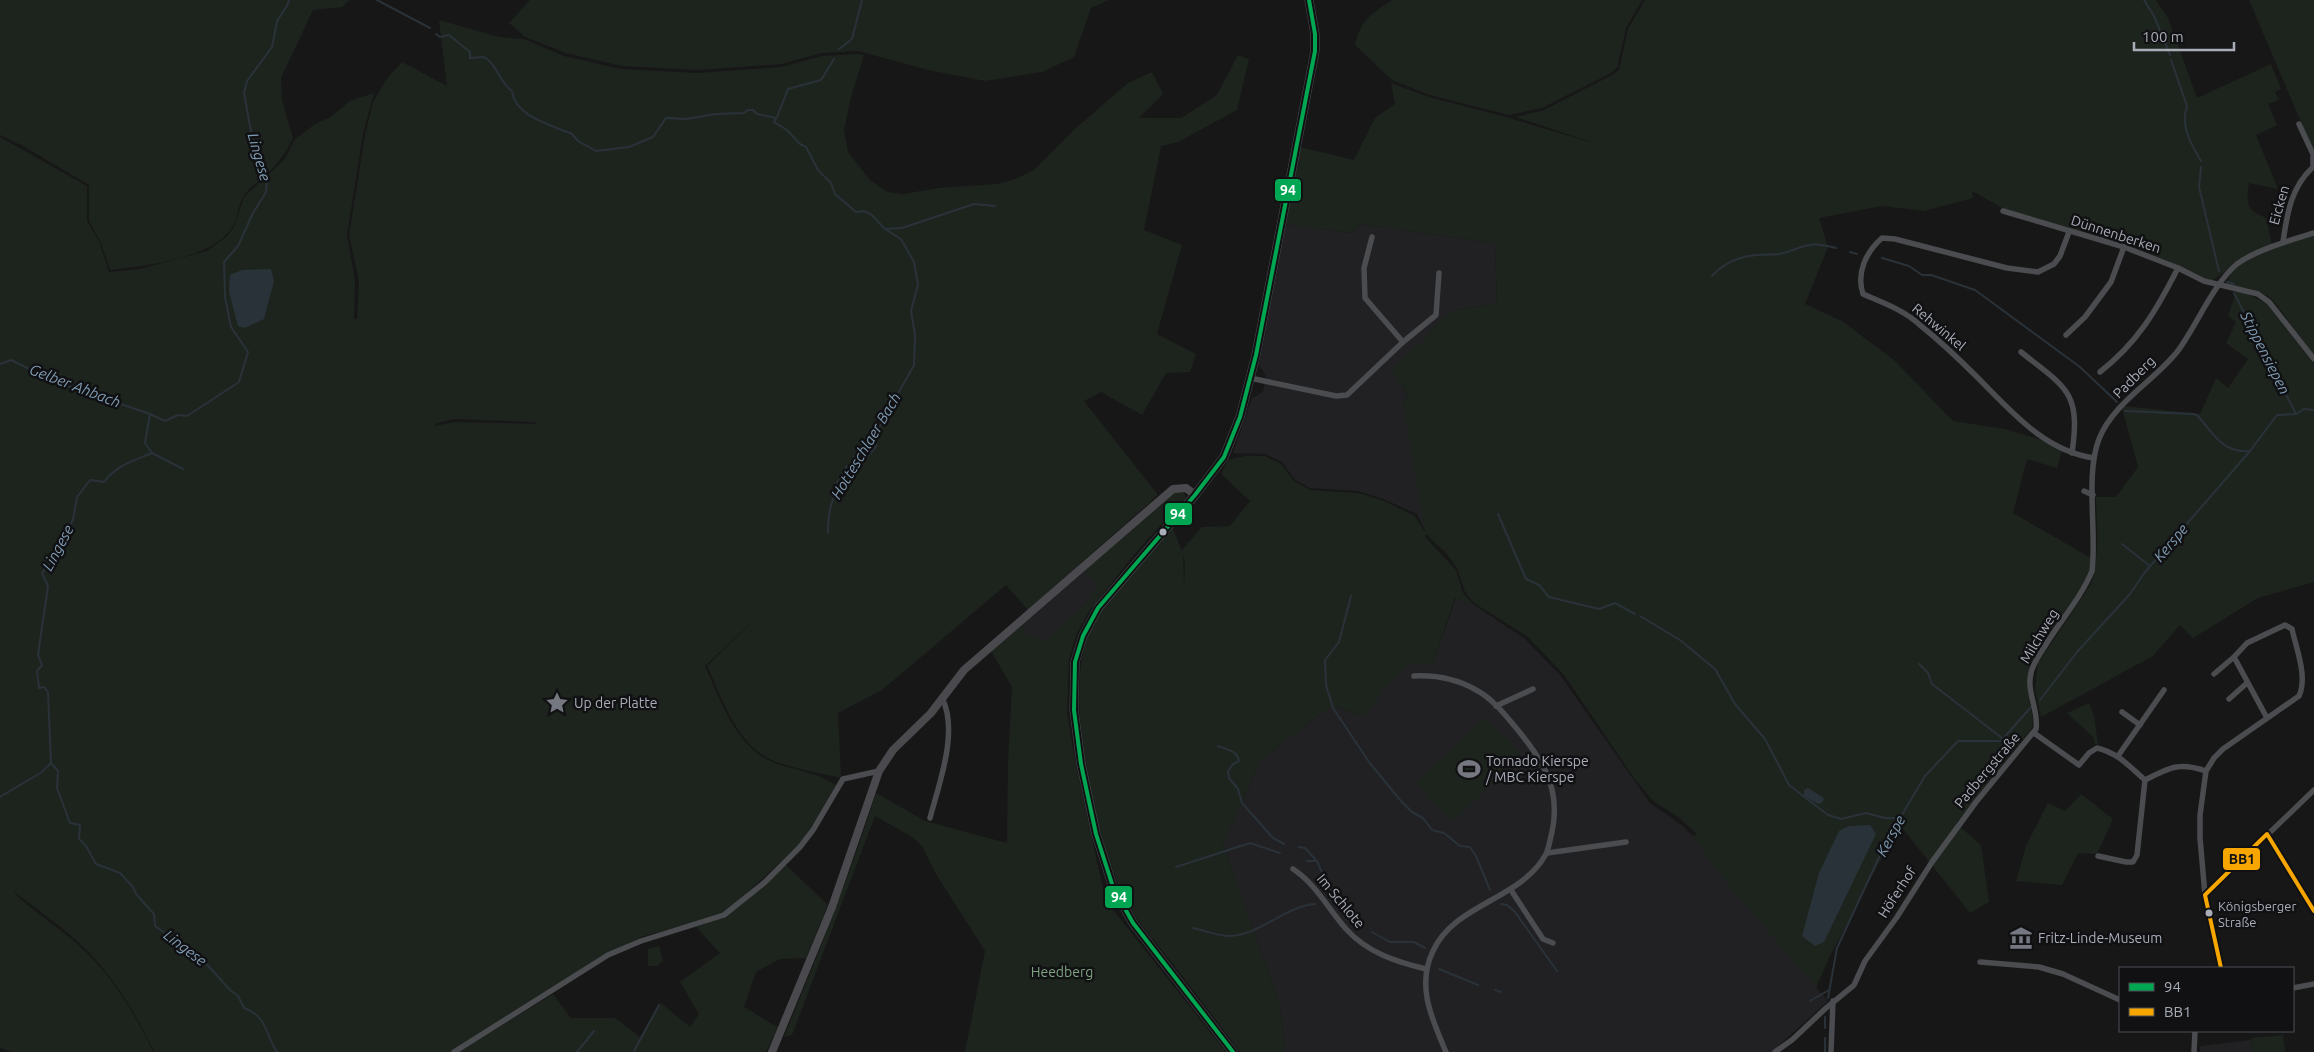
<svg xmlns="http://www.w3.org/2000/svg" width="2314" height="1052" font-family="Ubuntu,sans-serif">
	<style>
		.built { fill: #212123 }
		.green { fill: #1d241e; fill-rule: evenodd }
		.water { fill: #2a3239 }
		.lines { fill: none; stroke-linecap: round; stroke-linejoin: round }
		.stream { stroke: #2a3239; stroke-width: 2 }
		.street { stroke: #4b4c50; stroke-width: 5.5 }
		.secondary { stroke: #4a4a4e; stroke-width: 8 }
		.primary { stroke: #4d4f52; stroke-width: 9 }
		.bus-1-casing { stroke: #111113; stroke-width: 8 }
		.bus-2-casing { stroke: #111113; stroke-width: 8 }
		.bus-1 { stroke: #00a651; stroke-width: 4 }
		.bus-2 { stroke: #f7a600; stroke-width: 4 }
		.bus-dot { fill: #a8adb8; stroke: #111113; stroke-width: 2 }
		.labels { text-anchor: middle; stroke-width: 5; stroke-linejoin: round; paint-order: stroke }
		.bus-label { font-size: 13px; fill: #a8adb8; stroke: #111113; text-anchor: start }
		.street-label { font-size: 14px; fill: #a8adb8; stroke: #111113 }
		.poi-label { font-size: 14px; fill: #a8adb8; stroke: #111113; text-anchor: start }
		.park-label { font-size: 14px; fill: #7fa381; stroke: #111113 }
		.water-label { font-size: 15px; font-style: italic; fill: #7f9bb3; stroke: #111113 }
		.line-badge { stroke: #111113; stroke-width: 2 }
		.badge-label { font-size: 14px; text-anchor: middle; font-weight: bold; fill: #fff }
		.pale-badge-label { font-size: 14px; text-anchor: middle; font-weight: bold; fill: #111 }
	</style>
	<rect width="100%" height="100%" fill="#171717"/>
	<g class="built">
		<path d="M1286,224L1351,233L1361,224L1495,243L1497,303L1456,310L1442,319L1424,340L1392,369L1409,398L1403,400L1426,533L1417,514L1383,499L1358,491L1310,488L1295,480L1282,462L1265,454L1233,453L1252,398L1263,392L1266,376L1259,365Z"/>
		<path d="M1084,570L1099,583L1086,603L1045,642L1028,634L1021,625Z"/>
		<path d="M1456,598L1473,604L1525,639L1561,676L1650,803L1683,826L1693,836L1715,869L1828,1001L1778,1046L1780,1052H1285L1280,1005L1223,845L1260,761L1332,705L1365,717L1389,682L1410,664H1432Z"/>
		<path d="M2251,1040L2252,1052H2200V1046Z"/>
	</g>
	<g class="green">
		<path d="M0,0H350L342,7L313,10L281,78L282,100L293,138C286,152 279,163 268,173C261,180 249,187 243,197C238,205 238,217 233,226C214,259 144,266 110,270L100,241L89,221V185L23,146L0,135Z"/>
		<path d="M530,0H1109L1091,8L1074,57L1042,72L985,81L928,70L858,51L821,53L782,64L698,70L622,66L566,53L525,37L509,23Z"/>
		<path d="M1392,0H1642L1626,28L1617,68L1611,73L1542,108L1509,115L1429,95L1392,80L1355,45C1361,19 1371,14 1392,0Z"/>
		<path d="M1645,0H2156L2168,18L2197,98L2271,64L2281,89L2275,92L2279,100L2268,104L2277,125L2256,135L2278,189L2249,183C2246,205 2246,209 2266,218L2272,245L2236,263L2212,281L2147,252L2004,209L1972,191L1973,198L1924,211L1882,206L1819,218L1828,247L1805,304L1842,321L1895,361L1953,421L2005,429L2045,441L2062,451L2057,468L2027,459L2013,513L2091,558L2090,571L2084,584L2032,661C2029,671 2026,682 2028,693C2030,706 2034,715 2032,728L1956,823L1981,845L1989,902L1970,913L1903,829L1890,842L1829,958L1816,988L1715,869L1693,836L1697,834L1677,816L1653,801L1634,778L1564,675L1528,637L1474,603L1465,592L1457,568L1447,554L1426,534L1425,537L1456,570L1463,593L1473,604L1455,598L1432,664H1410L1389,683L1365,717L1332,705L1260,761L1223,845L1280,1005L1285,1052H1240C1217,1021 1193,990 1169,959C1157,944 1144,930 1134,914C1097,859 1062,695 1089,633C1106,596 1145,558 1172,526L1183,554L1184,586L1185,564L1182,550L1202,527L1230,526L1250,501L1221,474L1228,460L1245,456H1265L1281,464L1294,481L1310,490L1359,493L1384,501L1415,516L1425,532L1403,400L1409,397L1391,369L1424,340L1442,319L1456,310L1497,303L1495,243L1361,224L1351,233L1286,224L1300,147L1354,160L1375,118L1395,104L1391,83L1429,97L1495,114L1597,144L1516,117L1544,110L1612,75L1619,70L1628,29Z"/>
		<path d="M2249,0H2314V153Z"/>
		<path d="M439,20L499,37L524,39L564,56L621,69L697,73L781,67L822,56L858,54L864,55L851,97L844,130L848,152L869,179L887,192L903,194L939,188L997,184L1013,180L1034,170L1077,127L1128,83L1152,72L1163,94L1139,118H1181L1217,95L1238,55L1249,59L1237,110L1178,142L1161,146L1144,230L1182,245L1157,334L1196,354L1190,372L1166,373L1142,415L1101,392L1084,401L1158,495L1028,610L1006,585L882,690L838,713L841,778C820,773 795,769 774,761C737,746 723,700 707,666L769,606L705,666C721,700 736,749 775,763C795,770 818,773 836,785L802,842L724,914L641,937L607,954L450,1052H154C135,1011 111,972 77,941C57,923 35,908 13,891C17,899 64,932 75,942C110,972 134,1011 153,1052H12L0,1048V137L87,186V221L99,241L109,272L140,269L207,251L226,237L234,227L244,197L285,159L295,139L315,124L329,118L350,101L374,93L363,134L347,235L355,280L354,319H357L359,281L349,235L365,135L373,102L388,77L402,62L447,86ZM453,419L535,422L536,424L454,422L435,426V424Z"/>
		<path d="M2314,235V355L2272,299L2259,291L2227,285C2228,258 2292,242 2314,235Z"/>
		<path d="M2236,291L2243,292L2266,303L2314,364V582L2258,598L2193,638L2180,625L2153,656L2041,717L2035,689L2038,663L2091,584C2100,556 2097,526 2096,497H2116L2138,467L2122,408L2124,406L2200,414L2216,378L2228,388L2248,359L2226,343L2236,322L2228,316Z"/>
		<path d="M1183,490L1186,498L1137,551L1090,610L1077,633L1069,658L1067,713L1076,765L1103,889L1114,911L1226,1052H965L985,951L936,874L922,846L912,837L875,816L792,1035L784,1037C817,956 850,876 876,793L925,821L1007,843L1008,762L1012,687L991,651L1021,625L1028,634L1045,641L1086,603L1098,584L1084,570L1173,492Z"/>
		<path d="M2089,703L2094,716L2098,744H2095L2093,737L2067,713Z"/>
		<path d="M1484,718L1510,741L1512,747L1521,756L1454,821L1427,799L1426,792L1416,783Z"/>
		<path d="M2081,794L2113,819L2097,854L2078,853L2062,885L2016,881L2026,846L2048,803L2065,811Z"/>
		<path d="M786,865L828,905L806,958L780,959L756,972L744,1007C756,1013 766,1022 778,1027L766,1052H459L553,994L571,1018H615L640,1037L661,1003L690,1027L699,1014L680,982L720,953L696,927L724,917Z"/>
		<path d="M659,946L663,961L657,966H648V949Z"/>
		<path d="M2283,1035L2285,1052H2252L2251,1038Z"/>
	</g>
	<g class="water">
		<path d="M271,269L274,281L264,319L245,328L238,326L229,292L230,275L242,270Z"/>
		<path d="M865,437L873,439L878,446L860,467L857,466L851,460Z"/>
		<path d="M846,465L856,472L842,489L836,483Z"/>
		<path d="M1808,788L1824,798L1822,803L1818,804L1804,796V790Z"/>
		<path d="M1870,825L1876,834L1824,942L1815,946L1802,936L1819,873L1839,831L1849,826Z"/>
	</g>
	<g class="lines">
		<g class="stream">
			<path d="M377,0L430,28"/>
			<path d="M2144,0L2154,16L2170,55"/>
			<path d="M436,34L440,37L449,35L470,52V58L484,57C498,65 498,81 512,91C515,117 552,125 572,134L578,141L596,151L629,147L653,137L666,118L686,119L716,114L744,113L748,110H753L757,114L776,118L774,122L787,130L800,144L806,147L818,170L831,183L835,194L856,212L864,211L872,215L885,229L901,239L914,262L918,285L911,311L915,335L914,365L872,440"/>
			<path d="M839,49L852,39L862,0"/>
			<path d="M2171,60L2187,106C2180,126 2191,144 2201,161"/>
			<path d="M777,117L788,89L821,80L834,59"/>
			<path d="M2201,167L2199,187L2219,271"/>
			<path d="M885,229L902,228L974,204L995,206"/>
			<path d="M1850,252L1857,254"/>
			<path d="M1882,258L1909,266L1922,275H1931L1975,290L2080,367L2117,402"/>
			<path d="M1712,276C1724,263 1740,256 1757,255C1764,254 1773,255 1780,254C1806,247 1807,240 1836,248"/>
			<path d="M2227,282L2234,284"/>
			<path d="M2234,293L2296,414"/>
			<path d="M0,364L11,360L56,382L150,414"/>
			<path d="M2125,411L2193,414L2197,415C2214,434 2222,453 2249,451"/>
			<path d="M152,453L183,469"/>
			<path d="M1498,514L1526,579L1539,585L1549,597L1599,609L1615,603L1635,614"/>
			<path d="M828,533C828,515 830,500 841,485"/>
			<path d="M2122,544L2150,566"/>
			<path d="M1351,596L1339,642L1325,660L1326,685L1333,708L1369,762L1401,801L1412,812L1423,818L1432,830L1444,833L1460,846L1470,847L1476,856L1490,890"/>
			<path d="M1640,616L1680,640L1715,669L1735,704L1765,739L1789,785L1828,815L1841,819L1866,813L1885,818H1899"/>
			<path d="M1919,664L1928,673L1932,684L2002,738"/>
			<path d="M2040,700L2077,652L2130,594L2145,572L2250,451L2277,415L2296,414L2304,409L2314,410"/>
			<path d="M1218,746C1227,750 1237,750 1239,761L1233,764L1228,771L1229,778L1238,789L1242,803L1273,838L1284,844"/>
			<path d="M0,797L42,772L51,763"/>
			<path d="M1299,847L1305,848L1316,860"/>
			<path d="M1307,861H1317C1320,868 1327,884 1331,889C1341,900 1349,912 1358,924"/>
			<path d="M1176,867L1250,843L1280,853"/>
			<path d="M1501,904L1507,905L1515,912L1557,971"/>
			<path d="M1193,928C1204,930 1220,937 1231,936C1261,934 1286,906 1315,904"/>
			<path d="M1372,932L1390,942H1414L1425,948"/>
			<path d="M1439,969L1478,985"/>
			<path d="M1495,990L1501,992"/>
			<path d="M1828,998L1837,948L1887,840L1925,776L1958,741H2001L2031,707"/>
			<path d="M1810,1001L1829,990"/>
			<path d="M1825,1028V1017"/>
			<path d="M634,1051L659,1005"/>
			<path d="M277,1052C265,1034 267,1016 244,1008L238,996L230,990L202,959L155,926L154,914L136,894L133,887L120,873L96,864L86,846L79,839L80,825L70,823L57,788L58,771L51,763L48,692L44,687L39,688L37,671L42,665L38,655L48,586L42,573L51,562L53,553L73,520L77,497L90,480L104,482C115,466 135,460 152,453L145,443L150,414L165,421L178,415L187,416L239,382L248,352L231,327L225,297L224,262L238,246L253,213L266,192L267,179L257,164L261,154L252,137L244,93L247,81L272,47L277,21L287,6L289,0"/>
			<path d="M577,1052L594,1031"/>
			<path d="M1825,1052V1038"/>
		</g>
		<g class="street">
			<path d="M2003,211L2124,247L2178,268L2204,281L2258,294L2269,302L2314,359"/>
			<path d="M2069,232L2060,256L2054,264L2038,272L2007,268L1895,239L1882,238C1866,252 1856,273 1863,294C1883,303 1904,310 1920,325C1940,341 1959,359 1977,377C2011,411 2044,451 2094,458"/>
			<path d="M2283,242C2287,214 2291,187 2313,167V154L2299,124"/>
			<path d="M2066,335L2085,317L2111,282L2124,247"/>
			<path d="M1403,342L1436,315L1439,273"/>
			<path d="M2021,352C2066,388 2081,391 2072,453"/>
			<path d="M2100,372C2138,342 2156,311 2178,268"/>
			<path d="M1250,378L1336,396L1347,395L1403,342L1365,298L1364,268L1372,237"/>
			<path d="M2084,491L2093,495"/>
			<path d="M2214,674L2234,657"/>
			<path d="M1414,676C1435,675 1457,679 1476,690C1490,697 1502,711 1512,723C1540,756 1562,786 1552,832C1550,839 1549,848 1546,854C1521,900 1455,903 1433,951C1416,986 1432,1019 1446,1052"/>
			<path d="M2229,699L2247,683"/>
			<path d="M1496,706L1533,689"/>
			<path d="M2122,712L2140,725"/>
			<path d="M2034,733L2079,765L2089,753L2097,748C2118,753 2129,766 2145,780"/>
			<path d="M2118,756L2164,690"/>
			<path d="M2145,780C2170,767 2179,762 2206,771"/>
			<path d="M930,818C939,784 959,731 942,698"/>
			<path d="M2267,834L2314,911"/>
			<path d="M1547,853L1626,842"/>
			<path d="M2098,856L2126,862H2133L2137,855L2145,780"/>
			<path d="M1293,869C1316,884 1329,910 1347,930C1368,953 1397,962 1426,969"/>
			<path d="M1511,890L1543,939L1553,943"/>
			<path d="M2205,895L2314,790"/>
			<path d="M1980,962L2039,967L2063,974L2120,1000"/>
			<path d="M2221,968L2205,895L2200,838V815L2206,771L2214,758L2223,749L2299,696C2308,677 2296,648 2292,629L2285,625L2247,643L2234,657L2267,718"/>
			<path d="M2293,988L2314,984"/>
			<path d="M454,1052L608,955L641,941L724,915L764,883L800,847L813,830L843,779L879,771"/>
			<path d="M1775,1052L1792,1040L1826,1008L1854,985L1865,961L1897,917L1932,862L1976,802L2036,729C2039,710 2026,692 2031,673C2033,663 2040,654 2045,646C2060,621 2081,598 2092,571C2097,532 2085,475 2099,439C2113,403 2153,382 2177,352C2196,327 2213,284 2237,264C2256,250 2291,240 2314,233"/>
			<path d="M1831,1052L1833,1001"/>
			<path d="M2194,1052L2195,1031"/>
		</g>
		<path class="secondary" d="M772,1052L832,907L879,771L893,750L931,713L964,670L1173,489L1186,488L1195,495"/>
		<path class="primary" d="M1233,1052L1133,923L1113,887L1096,834L1081,764L1074,710L1075,662L1083,636L1098,608L1195,495L1224,457L1240,417L1256,355L1315,51V34L1309,0"/>
		<defs>
			<path id="bus-1" d="M1233,1052L1133,923L1113,887L1096,834L1081,764L1074,710L1075,662L1083,636L1098,608L1195,495L1224,457L1240,417L1256,355L1315,51V34L1309,0"/>
			<path id="bus-2" d="M2221,968L2205,895L2267,834L2314,911"/>
		</defs>
		<use href="#bus-1" class="bus-1-casing"/>
		<use href="#bus-2" class="bus-2-casing"/>
		<use href="#bus-1" class="bus-1"/>
		<use href="#bus-2" class="bus-2"/>
	</g>
	<defs>
		<symbol id="sight-bare" viewBox="-9 -9 18 18"><path d="M0-6L1.8-2.2L6-1.7L2.9 1.2L3.7 5.4L0 3.3L-3.7 5.4L-2.9 1.2L-6-1.7L-1.8-2.2Z" fill="#757880" stroke="#111113" stroke-width="2.5" paint-order="stroke"/></symbol>
		<symbol id="stadium-bare" viewBox="-9 -9 18 18"><path d="M0-5a6.5 5 0 1 0 0 10a6.5 5 0 1 0 0-10ZM-3.5-1.8h7v3.6h-7Z" fill="#757880" stroke="#111113" stroke-width="2.5" paint-order="stroke"/></symbol>
		<symbol id="museum-bare" viewBox="-9 -9 18 18"><path d="M0-6L6-3V-2H-6V-3ZM-5-1h2V3h-2ZM-1-1h2V3h-2ZM3-1h2V3H3ZM-6 4H6V6H-6Z" fill="#757880" stroke="#111113" stroke-width="2.5" paint-order="stroke"/></symbol>
	</defs>
	<g fill-rule="evenodd">
		<use href="#sight-bare" x="541" y="687" width="32" height="32"/>
		<use href="#stadium-bare" x="1453" y="753" width="32" height="32"/>
		<use href="#museum-bare" x="2005" y="922" width="32" height="32"/>
	</g>
	<g class="bus-dot">
		<circle cx="1163" cy="532" r="4.5"/>
		<circle cx="2209" cy="913" r="4.5"/>
	</g>
	<g class="labels">
		<g class="bus-label">
			<text x="2218" y="911">Königsberger<tspan x="2218" dy="16">Straße</tspan></text>
		</g>
		<g class="street-label">
			<text transform="translate(2279 205) rotate(-74)" y="5">Eicken</text>
			<text transform="translate(2116 234) rotate(18)" y="5">Dünnenberken</text>
			<text transform="translate(1939 327) rotate(40)" y="5">Rehwinkel</text>
			<text transform="translate(2134 377) rotate(-45)" y="5">Padberg</text>
			<text transform="translate(2039 636) rotate(-59)" y="5">Milchweg</text>
			<text transform="translate(1987 770) rotate(-50)" y="5">Padbergstraße</text>
			<text transform="translate(1897 892) rotate(-57)" y="5">Höferhof</text>
			<text transform="translate(1341 901) rotate(50)" y="5">Im Schlote</text>
		</g>
		<g class="poi-label">
			<text x="574" y="708">Up der Platte</text>
			<text x="1486" y="766">Tornado Kierspe<tspan x="1486" dy="16">/ MBC Kierspe</tspan></text>
			<text x="2038" y="943">Fritz-Linde-Museum</text>
		</g>
		<g class="park-label">
			<text x="1062" y="977">Heedberg</text>
		</g>
		<g class="water-label">
			<text transform="translate(259 157) rotate(74)" y="5">Lingese</text>
			<text transform="translate(2265 353) rotate(63)" y="5">Stippensiepen</text>
			<text transform="translate(75 386) rotate(21)" y="5">Gelber Ahbach</text>
			<text transform="translate(866 446) rotate(-59)" y="5">Hotteschlaer Bach</text>
			<text transform="translate(2171 543) rotate(-50)" y="5">Kerspe</text>
			<text transform="translate(58 548) rotate(-62)" y="5">Lingese</text>
			<text transform="translate(1891 836) rotate(-62)" y="5">Kerspe</text>
			<text transform="translate(185 948) rotate(37)" y="5">Lingese</text>
		</g>
	</g>
	<g class="line-badge">
		<rect x="1274" y="178" width="28" height="24" rx="5" fill="#00a651"/>
		<rect x="1164" y="502" width="29" height="24" rx="5" fill="#00a651"/>
		<rect x="2222" y="847" width="39" height="24" rx="5" fill="#f7a600"/>
		<rect x="1104" y="885" width="29" height="24" rx="5" fill="#00a651"/>
	</g>
	<g class="badge-label">
		<text x="1288" y="195">94</text>
		<text x="1178" y="519">94</text>
		<text x="1119" y="902">94</text>
	</g>
	<g class="pale-badge-label">
		<text x="2242" y="864">BB1</text>
	</g>
	<rect x="2119" y="967" width="175" height="65" fill="#111113" stroke="#4d4f55"/>
	<rect x="2129" y="983" width="25" height="8" fill="#00a651" stroke="#4d4f55"/>
	<text x="2164" y="992" font-size="15" fill="#a8adb8">94</text>
	<rect x="2129" y="1008" width="25" height="8" fill="#f7a600" stroke="#4d4f55"/>
	<text x="2164" y="1017" font-size="15" fill="#a8adb8">BB1</text>
	<path d="M2134 42v8h100v-8" fill="none" stroke="#a8adb8" stroke-width="2.5"/>
	<text x="2142" y="42" font-size="15" fill="#a8adb8" stroke="#111113" stroke-width="4" paint-order="stroke">100 m</text>
</svg>
